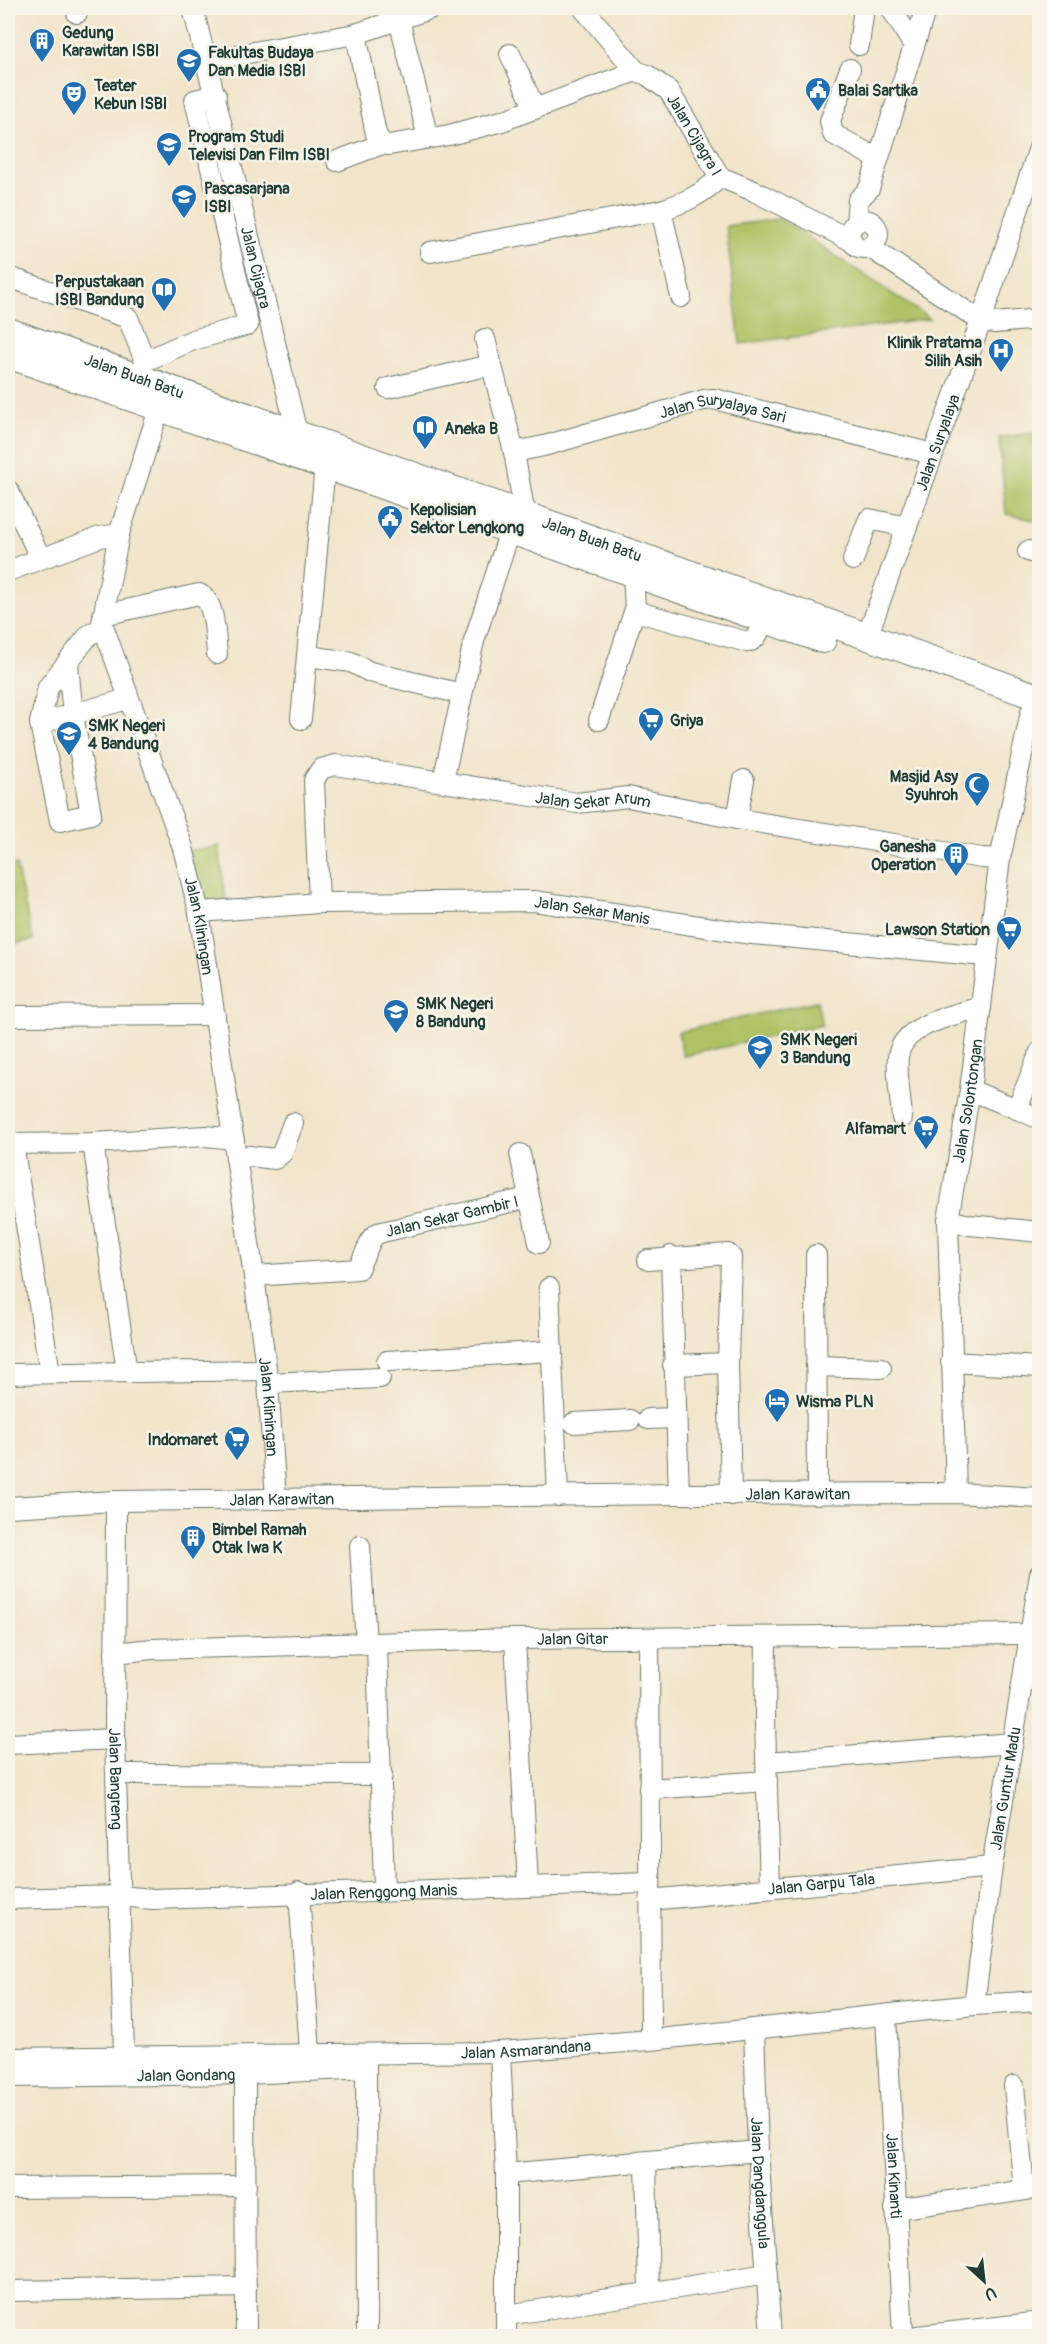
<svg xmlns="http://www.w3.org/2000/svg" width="1047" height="2344" font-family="Pangolin,sans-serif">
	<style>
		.park { fill: #afc265; stroke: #67804c; stroke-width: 1.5 }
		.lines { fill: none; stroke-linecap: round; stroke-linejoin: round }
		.minor-casing { stroke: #697869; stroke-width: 22 }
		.major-casing { stroke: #697869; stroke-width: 28 }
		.minor { stroke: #fff; stroke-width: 20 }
		.major { stroke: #fff; stroke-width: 26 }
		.labels { text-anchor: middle; stroke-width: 5; stroke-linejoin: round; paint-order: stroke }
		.poi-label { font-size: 16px; font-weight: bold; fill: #1f3d34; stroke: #f7f3e8; text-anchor: start }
		.street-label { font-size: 16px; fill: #1f3d34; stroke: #f7f3e8 }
	</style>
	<rect width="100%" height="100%" fill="#f7f3e8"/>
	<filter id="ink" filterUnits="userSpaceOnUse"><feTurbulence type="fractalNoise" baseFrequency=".0167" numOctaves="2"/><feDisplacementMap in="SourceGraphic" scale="12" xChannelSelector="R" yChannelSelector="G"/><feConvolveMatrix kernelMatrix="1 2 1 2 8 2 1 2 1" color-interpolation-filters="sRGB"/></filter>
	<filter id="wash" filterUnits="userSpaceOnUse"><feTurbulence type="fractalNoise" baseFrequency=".008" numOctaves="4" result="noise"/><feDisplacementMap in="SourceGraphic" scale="24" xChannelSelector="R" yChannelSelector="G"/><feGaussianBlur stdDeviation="1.35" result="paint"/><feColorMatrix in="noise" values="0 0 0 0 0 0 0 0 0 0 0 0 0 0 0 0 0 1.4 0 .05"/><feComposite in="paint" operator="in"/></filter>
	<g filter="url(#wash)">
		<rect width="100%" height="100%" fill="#f2e5cb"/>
		<g class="park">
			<path d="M779,219L784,221L930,319L740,344L726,226Z"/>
			<path d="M1039,432H1040L1039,521L1006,514L999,438Z"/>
			<path d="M219,846L226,902L200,910L187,851Z"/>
			<path d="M16,865L33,940L8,945V867Z"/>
			<path d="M817,1001L822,1025L683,1056L678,1032Z"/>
		</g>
	</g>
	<g filter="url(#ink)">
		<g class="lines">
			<defs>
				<g id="minor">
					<path d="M76,8L77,13"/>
					<path id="s1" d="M193,8L300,445"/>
					<path id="s2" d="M583,8L636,71L647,75L669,91L720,177L754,191L852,241"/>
					<path d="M891,8L914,46"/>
					<path d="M399,19L428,138"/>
					<path d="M356,34L376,134L382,144L389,145L449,135L502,121L636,71"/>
					<path d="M859,45L864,8"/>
					<path d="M510,54L535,109"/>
					<path d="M208,60L356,34L432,8"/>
					<path d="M850,69L830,121L833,134L878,159"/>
					<path d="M337,161L382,144"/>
					<path d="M661,210L681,297"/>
					<circle cx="864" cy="234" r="14"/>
					<path d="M856,223L858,200L869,189L926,8"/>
					<path d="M869,247L981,321L995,323L1040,319"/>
					<path d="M430,252L661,210C684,203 702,195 720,177"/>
					<path d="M8,277L128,318L145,361L193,340L248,325L195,100L216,95"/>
					<path d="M485,339L514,452L525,515"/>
					<path d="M388,388L491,365"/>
					<path id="s3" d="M151,396L159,409L119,534L102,623L183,848L199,912L254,1276L268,1383L276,1499"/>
					<path id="s4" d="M514,452L544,446L704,400L714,399L933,454"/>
					<path d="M8,490L40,557"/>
					<path d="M1028,551L1040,555"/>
					<path d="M853,560L869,519L907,527"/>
					<path d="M8,571L100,537L119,534"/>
					<path d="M633,573L635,609L642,613L747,642C759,640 760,629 761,618"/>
					<path d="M103,615L199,594C216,601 215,638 217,654"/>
					<path id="s5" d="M867,637L981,321L1040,145"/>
					<path d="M308,656L351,662L370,672L462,694"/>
					<path d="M68,665L73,715L91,814L60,821L40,723L48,687L89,635L103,627"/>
					<path d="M301,719L325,466"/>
					<path d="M599,720L635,609"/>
					<path d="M40,723L128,699"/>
					<path d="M443,781L474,641L510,531"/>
					<path d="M737,819L744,780"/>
					<path id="s6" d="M319,903L314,780L321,769L335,765L577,803L628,797L737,819L982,858L1000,859"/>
					<path id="s7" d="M199,912L319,903L534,901L752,934L985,956"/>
					<path d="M8,1016L215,1015"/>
					<path d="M970,1090L1017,1109L1040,1052"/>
					<path d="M1017,1109L1040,1119"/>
					<path d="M902,1118C901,1099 896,1076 898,1057C902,1024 954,1015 981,1007"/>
					<path d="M93,1143L127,1372"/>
					<path d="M8,1144L93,1143L206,1136L234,1139"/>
					<path d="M13,1144L50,1373"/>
					<path d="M520,1154L539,1243"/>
					<path d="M236,1158L249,1156L275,1159L282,1153L293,1123"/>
					<path d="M948,1220L970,1225L1040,1232"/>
					<path d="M816,1255L817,1495"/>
					<path d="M671,1256L679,1494"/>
					<path d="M648,1260L728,1254L731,1257L728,1363L731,1495"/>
					<path id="s8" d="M254,1276L358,1269L372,1238L378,1233L528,1198"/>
					<path d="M549,1288L558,1496"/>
					<path d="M387,1361L552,1351"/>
					<path d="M951,1362L1040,1367"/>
					<path d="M673,1365L728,1363"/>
					<path d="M816,1366L881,1368"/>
					<path d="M8,1374L266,1370"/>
					<path d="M268,1383L380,1378"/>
					<path d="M648,1419L675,1418"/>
					<path d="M574,1423L630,1420"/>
					<path id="s9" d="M956,1493L948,1220L970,1090L1000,859L1031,712"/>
					<path id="s10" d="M116,1501L115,1739L124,2056"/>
					<path id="s11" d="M8,1507L116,1501L679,1494L956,1493L1040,1498"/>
					<path d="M360,1546L366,1644"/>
					<path d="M766,1637L765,1722L770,1888"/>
					<path d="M649,1638L651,2040"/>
					<path d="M515,1639L528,1886"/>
					<path d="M377,1644L384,1890"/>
					<path id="s12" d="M115,1653L152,1649L515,1639L1029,1634L1040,1637"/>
					<path d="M8,1744L115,1739"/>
					<path d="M767,1762L1013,1743"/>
					<path d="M118,1774L382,1775"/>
					<path d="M649,1789L767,1781"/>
					<path d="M299,1892L310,2052"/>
					<path id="s13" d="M8,1899L119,1896L153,1899L650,1883"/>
					<path id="s14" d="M650,1900L992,1867"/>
					<path id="s15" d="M974,2005L992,1867L1040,1574"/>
					<path id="s16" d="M886,2016L903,2336"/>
					<path id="s17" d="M754,2029L758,2151L771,2336"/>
					<path d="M500,2052L506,2174V2336"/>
					<path d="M366,2057L367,2336"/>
					<path id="s18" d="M8,2058L500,2052L651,2040L974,2005L1040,2001"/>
					<path d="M245,2074L246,2336"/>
					<path id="s19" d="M8,2077L245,2074L366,2068"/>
					<path d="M1014,2086L1024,2189"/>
					<path d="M646,2163L649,2292"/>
					<path d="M506,2174L758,2151"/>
					<path d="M8,2188L246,2186"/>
					<path d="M895,2209L1040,2188"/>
					<path d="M8,2291L246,2287"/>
					<path d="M507,2315L767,2274"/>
					<path d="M917,2336L1040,2322"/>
				</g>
				<g id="major">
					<path id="s20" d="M8,331L1040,698"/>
					<path d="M8,355L823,640"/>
				</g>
			</defs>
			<use href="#minor" class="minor-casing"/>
			<use href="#major" class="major-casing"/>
			<use href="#minor" class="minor"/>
			<use href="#major" class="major"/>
		</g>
	</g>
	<defs>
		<symbol id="building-pin" viewBox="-11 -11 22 30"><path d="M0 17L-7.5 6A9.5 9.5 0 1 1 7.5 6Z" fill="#1f6fb2" stroke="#f7f3e8"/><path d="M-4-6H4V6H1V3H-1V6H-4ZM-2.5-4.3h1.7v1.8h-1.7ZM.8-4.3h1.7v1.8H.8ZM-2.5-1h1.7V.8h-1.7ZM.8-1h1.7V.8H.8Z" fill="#fff"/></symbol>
		<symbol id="university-pin" viewBox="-11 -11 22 30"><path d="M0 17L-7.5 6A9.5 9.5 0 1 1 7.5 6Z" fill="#1f6fb2" stroke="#f7f3e8"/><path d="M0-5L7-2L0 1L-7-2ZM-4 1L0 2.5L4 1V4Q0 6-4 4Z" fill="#fff"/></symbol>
		<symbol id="civic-pin" viewBox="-11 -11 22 30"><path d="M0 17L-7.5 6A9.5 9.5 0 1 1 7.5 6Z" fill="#1f6fb2" stroke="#f7f3e8"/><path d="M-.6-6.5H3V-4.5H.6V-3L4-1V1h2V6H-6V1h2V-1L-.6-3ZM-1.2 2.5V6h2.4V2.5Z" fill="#fff"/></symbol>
		<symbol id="theatre-pin" viewBox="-11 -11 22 30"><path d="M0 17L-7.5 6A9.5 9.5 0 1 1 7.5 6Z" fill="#1f6fb2" stroke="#f7f3e8"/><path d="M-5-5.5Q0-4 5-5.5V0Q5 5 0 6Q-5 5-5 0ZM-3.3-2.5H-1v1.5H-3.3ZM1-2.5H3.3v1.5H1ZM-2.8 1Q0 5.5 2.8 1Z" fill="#fff"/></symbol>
		<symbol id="library-pin" viewBox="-11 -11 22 30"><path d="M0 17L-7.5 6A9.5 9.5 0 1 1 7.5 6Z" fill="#1f6fb2" stroke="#f7f3e8"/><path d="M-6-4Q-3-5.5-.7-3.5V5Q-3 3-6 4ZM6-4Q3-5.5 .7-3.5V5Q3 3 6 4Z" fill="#fff"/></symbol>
		<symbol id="hospital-pin" viewBox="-11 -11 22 30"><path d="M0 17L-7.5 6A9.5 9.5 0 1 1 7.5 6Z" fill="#1f6fb2" stroke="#f7f3e8"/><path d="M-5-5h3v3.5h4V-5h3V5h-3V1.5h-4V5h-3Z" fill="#fff"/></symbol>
		<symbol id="supermarket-pin" viewBox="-11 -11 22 30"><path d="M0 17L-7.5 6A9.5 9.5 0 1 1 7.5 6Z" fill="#1f6fb2" stroke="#f7f3e8"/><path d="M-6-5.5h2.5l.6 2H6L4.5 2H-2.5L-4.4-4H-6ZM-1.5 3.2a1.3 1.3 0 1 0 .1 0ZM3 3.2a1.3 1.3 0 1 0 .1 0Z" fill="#fff"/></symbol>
		<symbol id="school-pin" viewBox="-11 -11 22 30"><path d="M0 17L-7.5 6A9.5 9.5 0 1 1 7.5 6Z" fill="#1f6fb2" stroke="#f7f3e8"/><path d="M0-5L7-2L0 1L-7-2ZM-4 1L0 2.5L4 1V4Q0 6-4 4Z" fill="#fff"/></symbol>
		<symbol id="mosque-pin" viewBox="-11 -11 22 30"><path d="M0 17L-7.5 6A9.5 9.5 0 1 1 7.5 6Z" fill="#1f6fb2" stroke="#f7f3e8"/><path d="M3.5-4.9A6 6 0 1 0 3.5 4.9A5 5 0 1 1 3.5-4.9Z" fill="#fff"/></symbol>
		<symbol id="hotel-pin" viewBox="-11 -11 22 30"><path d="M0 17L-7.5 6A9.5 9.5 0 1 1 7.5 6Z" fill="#1f6fb2" stroke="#f7f3e8"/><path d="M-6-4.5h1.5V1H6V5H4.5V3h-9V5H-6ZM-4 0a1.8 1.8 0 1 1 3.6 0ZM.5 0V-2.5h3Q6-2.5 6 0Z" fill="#fff"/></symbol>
	</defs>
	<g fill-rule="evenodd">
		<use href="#building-pin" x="27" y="26" width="30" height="40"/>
		<use href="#university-pin" x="174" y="46" width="30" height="40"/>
		<use href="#civic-pin" x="803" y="75" width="30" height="40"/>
		<use href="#theatre-pin" x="59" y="79" width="30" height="40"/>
		<use href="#university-pin" x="154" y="130" width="30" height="40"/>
		<use href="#university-pin" x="169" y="182" width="30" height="40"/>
		<use href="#library-pin" x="149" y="275" width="30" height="40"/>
		<use href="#hospital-pin" x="986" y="336" width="30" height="40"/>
		<use href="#library-pin" x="410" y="413" width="30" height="40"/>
		<use href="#civic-pin" x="375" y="503" width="30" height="40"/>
		<use href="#supermarket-pin" x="636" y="705" width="30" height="40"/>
		<use href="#school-pin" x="54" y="719" width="30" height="40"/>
		<use href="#mosque-pin" x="962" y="770" width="30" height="40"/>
		<use href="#building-pin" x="941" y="840" width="30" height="40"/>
		<use href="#supermarket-pin" x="994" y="914" width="30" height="40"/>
		<use href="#school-pin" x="381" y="997" width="30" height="40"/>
		<use href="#school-pin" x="745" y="1033" width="30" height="40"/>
		<use href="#supermarket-pin" x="911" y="1113" width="30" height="40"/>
		<use href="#hotel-pin" x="762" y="1386" width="30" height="40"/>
		<use href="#supermarket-pin" x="222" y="1424" width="30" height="40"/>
		<use href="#building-pin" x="178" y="1523" width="30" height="40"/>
	</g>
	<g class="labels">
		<g class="poi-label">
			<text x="62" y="38">Gedung<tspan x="62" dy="18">Karawitan ISBI</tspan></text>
			<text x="208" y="58">Fakultas Budaya<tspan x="208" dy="18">Dan Media ISBI</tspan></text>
			<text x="94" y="91">Teater<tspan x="94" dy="18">Kebun ISBI</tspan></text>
			<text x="838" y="96">Balai Sartika</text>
			<text x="188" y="142">Program Studi<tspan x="188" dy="18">Televisi Dan Film ISBI</tspan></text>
			<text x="204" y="194">Pascasarjana<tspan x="204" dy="18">ISBI</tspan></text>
			<text x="144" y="287" text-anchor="end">Perpustakaan<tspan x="144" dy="18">ISBI Bandung</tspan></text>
			<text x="982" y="348" text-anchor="end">Klinik Pratama<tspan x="982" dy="18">Silih Asih</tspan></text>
			<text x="444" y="434">Aneka B</text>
			<text x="410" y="515">Kepolisian<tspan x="410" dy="18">Sektor Lengkong</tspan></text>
			<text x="670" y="726">Griya</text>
			<text x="88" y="731">SMK Negeri<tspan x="88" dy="18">4 Bandung</tspan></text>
			<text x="958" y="782" text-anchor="end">Masjid Asy<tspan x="958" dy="18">Syuhroh</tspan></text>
			<text x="936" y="852" text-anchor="end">Ganesha<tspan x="936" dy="18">Operation</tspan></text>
			<text x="990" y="935" text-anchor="end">Lawson Station</text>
			<text x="416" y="1009">SMK Negeri<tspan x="416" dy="18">8 Bandung</tspan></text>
			<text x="780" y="1045">SMK Negeri<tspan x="780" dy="18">3 Bandung</tspan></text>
			<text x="906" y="1134" text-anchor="end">Alfamart</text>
			<text x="796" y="1407">Wisma PLN</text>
			<text x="218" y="1445" text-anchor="end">Indomaret</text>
			<text x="212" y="1535">Bimbel Ramah<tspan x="212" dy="18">Otak Iwa K</tspan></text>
		</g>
		<g class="street-label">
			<text dy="6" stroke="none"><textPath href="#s2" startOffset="172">Jalan Cijagra I</textPath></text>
			<text dy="6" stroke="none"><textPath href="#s1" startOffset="267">Jalan Cijagra</textPath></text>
			<text dy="6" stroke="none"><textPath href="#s20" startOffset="134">Jalan Buah Batu</textPath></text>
			<text dy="6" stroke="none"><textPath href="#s4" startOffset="216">Jalan Suryalaya Sari</textPath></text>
			<text dy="6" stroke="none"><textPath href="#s5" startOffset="207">Jalan Suryalaya</textPath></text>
			<text dy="6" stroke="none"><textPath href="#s20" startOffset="620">Jalan Buah Batu</textPath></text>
			<text dy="6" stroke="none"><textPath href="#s6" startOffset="412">Jalan Sekar Arum</textPath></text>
			<text dy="6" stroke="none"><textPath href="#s7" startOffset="394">Jalan Sekar Manis</textPath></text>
			<text dy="6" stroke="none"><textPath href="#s3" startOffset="556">Jalan Kliningan</textPath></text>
			<text dy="6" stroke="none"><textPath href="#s9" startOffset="394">Jalan Solontongan</textPath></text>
			<text dy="6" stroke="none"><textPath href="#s8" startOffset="222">Jalan Sekar Gambir I</textPath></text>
			<text dy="6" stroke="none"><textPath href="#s3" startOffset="1042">Jalan Kliningan</textPath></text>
			<text dy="6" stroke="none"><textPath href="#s11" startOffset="790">Jalan Karawitan</textPath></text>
			<text dy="6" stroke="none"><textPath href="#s11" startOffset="274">Jalan Karawitan</textPath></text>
			<text dy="6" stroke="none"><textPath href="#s12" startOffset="458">Jalan Gitar</textPath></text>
			<text dy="6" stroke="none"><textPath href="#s10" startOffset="278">Jalan Bangreng</textPath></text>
			<text dy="6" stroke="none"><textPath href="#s15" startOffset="219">Jalan Guntur Madu</textPath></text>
			<text dy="6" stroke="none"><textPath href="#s14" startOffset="172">Jalan Garpu Tala</textPath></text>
			<text dy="6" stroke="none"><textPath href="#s13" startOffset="376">Jalan Renggong Manis</textPath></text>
			<text dy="6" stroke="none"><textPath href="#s18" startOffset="518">Jalan Asmarandana</textPath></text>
			<text dy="6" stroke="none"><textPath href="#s19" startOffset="178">Jalan Gondang</textPath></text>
			<text dy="6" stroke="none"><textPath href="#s16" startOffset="160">Jalan Kinanti</textPath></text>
			<text dy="6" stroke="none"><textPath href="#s17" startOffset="154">Jalan Dangdanggula</textPath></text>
		</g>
	</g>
	<rect width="1047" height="2344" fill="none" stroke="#f7f3e8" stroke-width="30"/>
	<g transform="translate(984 2281) rotate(153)" stroke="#f7f3e8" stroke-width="4.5" paint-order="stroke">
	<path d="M0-4.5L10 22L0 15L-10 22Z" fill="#1f3d34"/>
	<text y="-9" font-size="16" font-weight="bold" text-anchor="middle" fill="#1f3d34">U</text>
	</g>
</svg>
